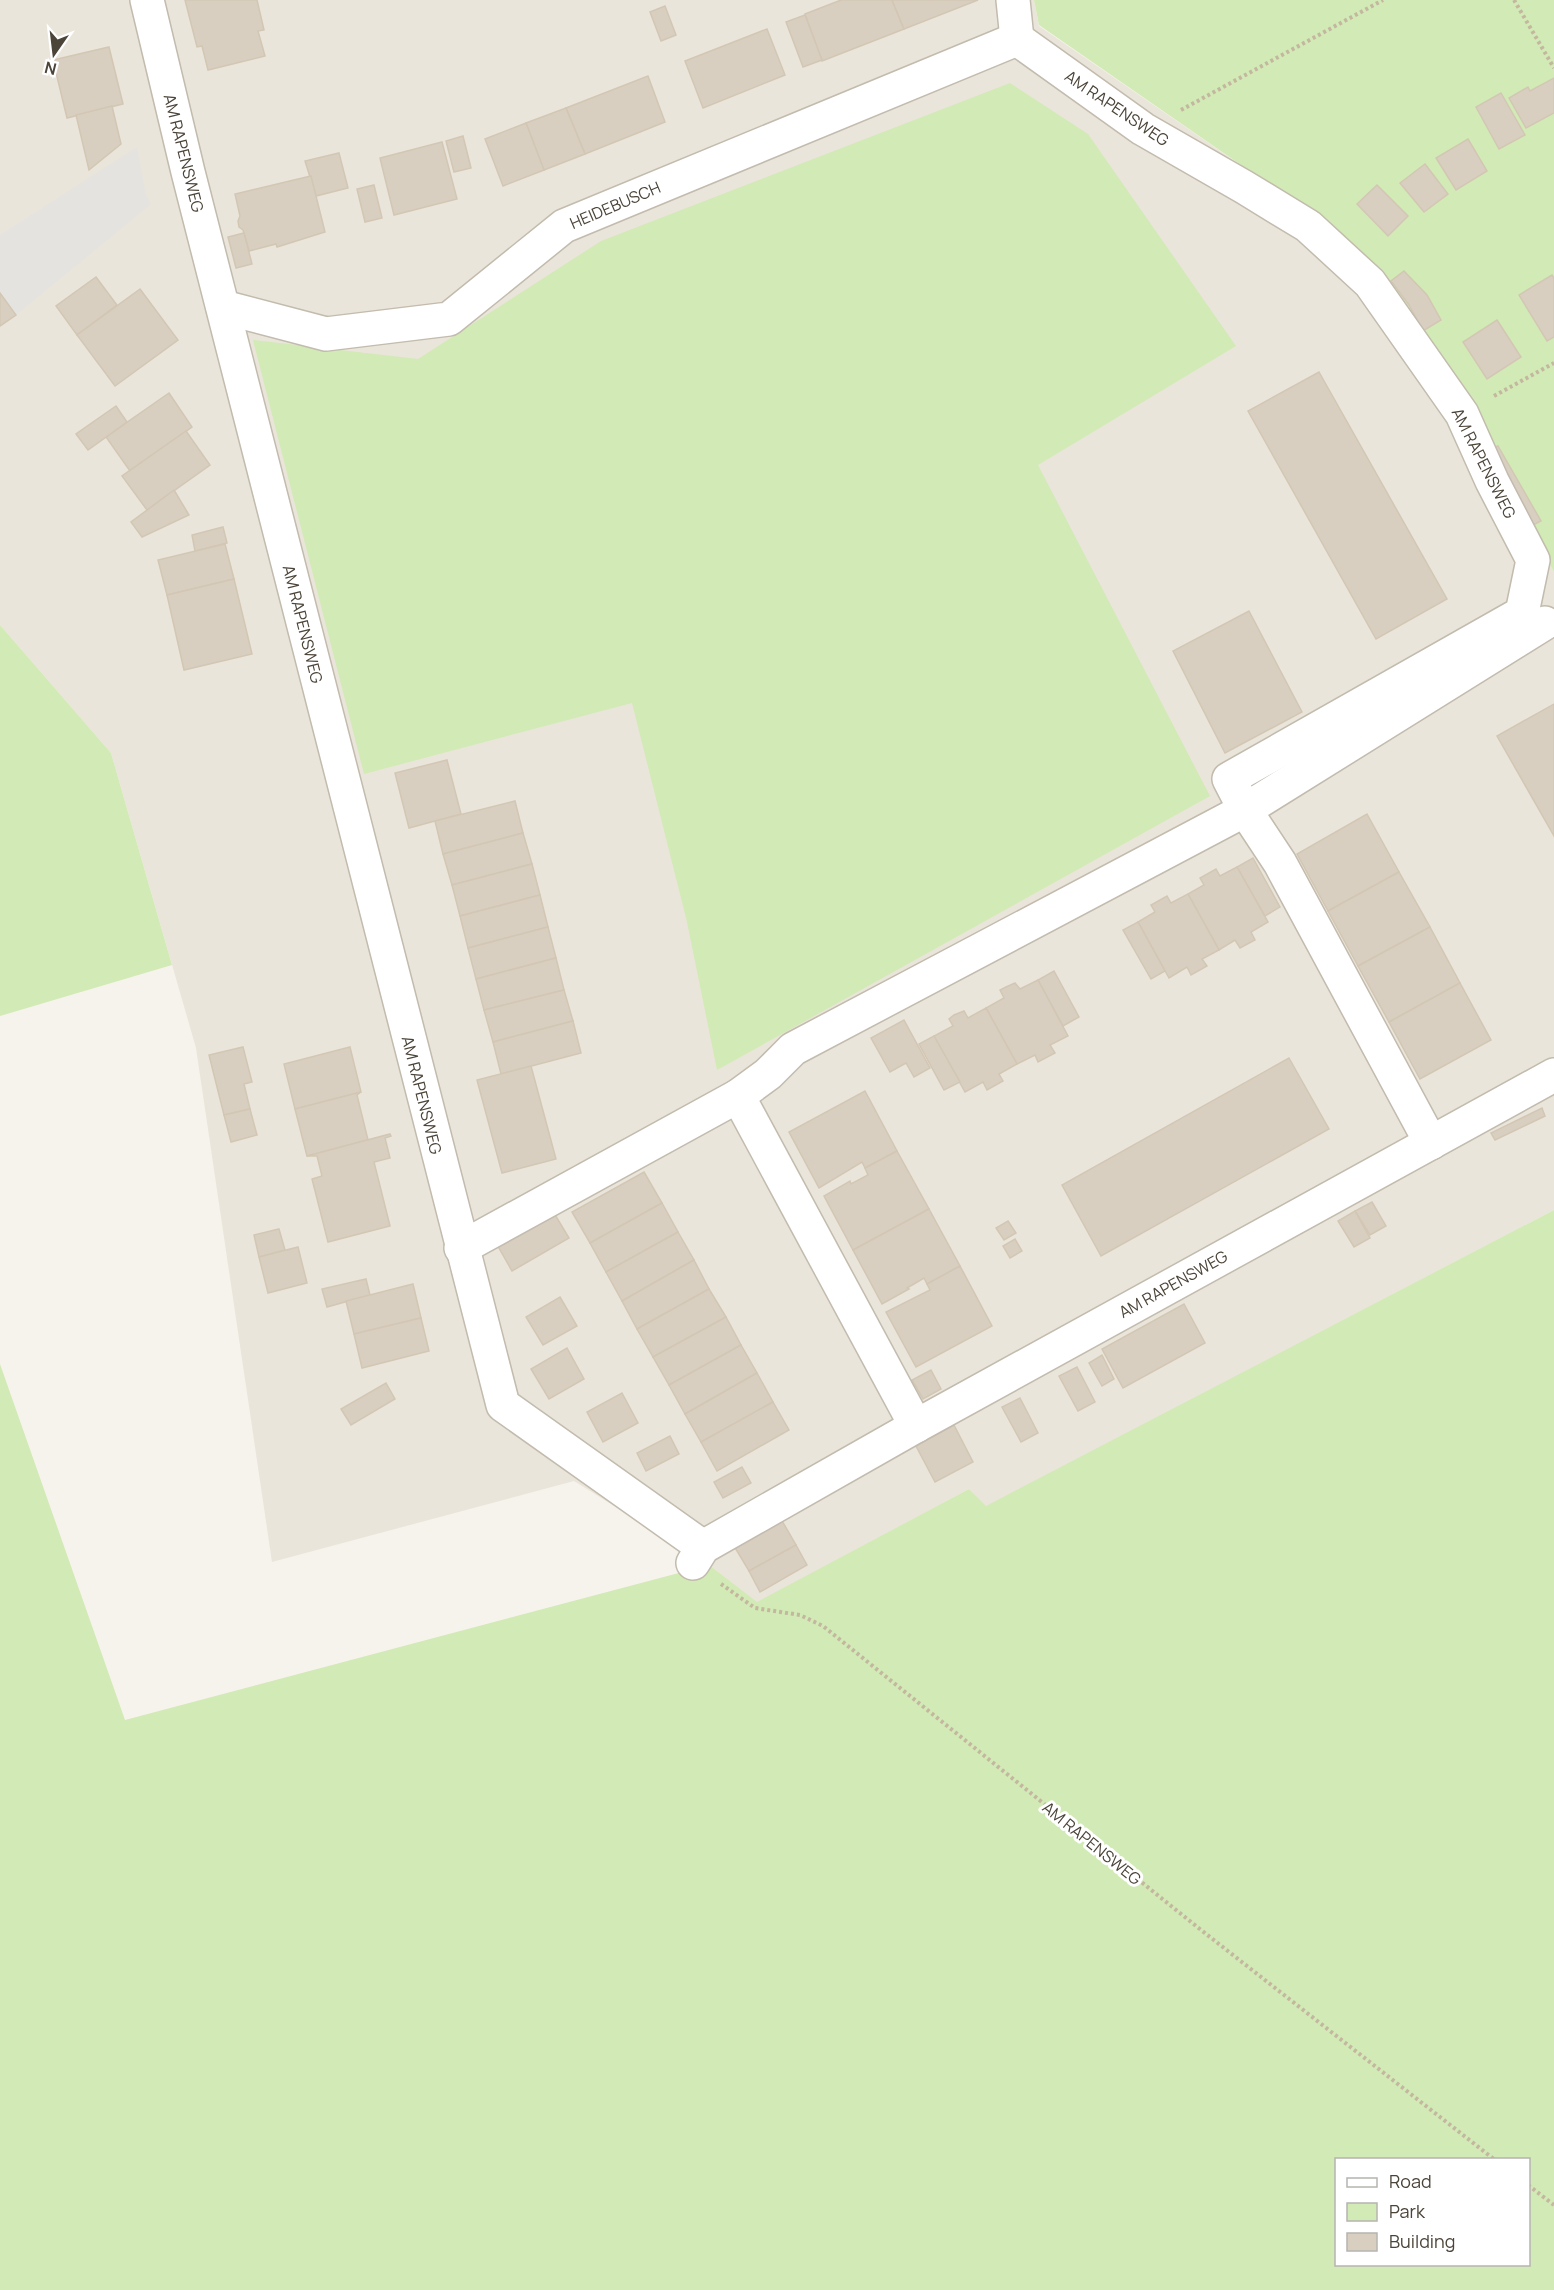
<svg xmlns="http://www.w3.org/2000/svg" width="1554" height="2290" font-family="Manrope,sans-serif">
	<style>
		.residential { fill: #eae5da }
		.green { fill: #d2eab5; fill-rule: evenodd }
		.parking { fill: #e5e3e0 }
		.building { fill: #d8cfc1; stroke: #d3c7b4; stroke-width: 1.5 }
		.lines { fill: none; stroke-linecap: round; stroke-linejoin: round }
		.minor-casing { stroke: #c2bbae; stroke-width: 36 }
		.path { stroke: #c4b79f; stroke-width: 4; stroke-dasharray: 3 3; stroke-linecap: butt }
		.minor { stroke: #fff; stroke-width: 33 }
		.labels { text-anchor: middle; stroke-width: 6; stroke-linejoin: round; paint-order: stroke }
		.street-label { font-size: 16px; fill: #4b4439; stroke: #fff }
	</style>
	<rect width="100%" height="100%" fill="#f6f3ec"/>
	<path class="residential" d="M0,0H1034L1039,26L1342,235L1451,385L1554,572V1210L986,1507L969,1489L757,1603L709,1565L574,1481L272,1562L196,1048L111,753L0,625Z"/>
	<g class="green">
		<path d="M1034,0H1554V572L1451,385L1342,235L1039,25Z"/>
		<path d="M1010,83L1088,134L1236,346L1038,465L1210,796L717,1070L687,922L632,703L364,774L253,340L418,359L601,241Z"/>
		<path d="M0,625L111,753L172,965L0,1016Z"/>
		<path d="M1554,1210V2290H0V1364L125,1720L709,1565L757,1602L969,1489L986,1506ZM1336,2160H1528V2264H1336Z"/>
	</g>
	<path class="parking" d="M137,147L146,195L151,204L16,315L0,295V235Z"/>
	<g class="building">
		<path d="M185,0H257L264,30L258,31L265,56L208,70L202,46L197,47Z"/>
		<path d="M841,0H892L904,29L822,61L805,14Z"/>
		<path d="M892,0H978L904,29Z"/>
		<path d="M665,6L676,35L661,41L650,12Z"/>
		<path d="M805,15L822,60L803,67L786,22Z"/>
		<path d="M767,29L785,75L703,108L685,61Z"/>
		<path d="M109,47L123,104L67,118L53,60Z"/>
		<path d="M648,76L665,122L585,154L566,108Z"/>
		<path d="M1554,78V113L1526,128L1509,98L1528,87L1530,91Z"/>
		<path d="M1501,93L1525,135L1499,149L1476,107Z"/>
		<path d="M112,106L121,144L89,170L76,115Z"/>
		<path d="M566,108L585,154L544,170L526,123Z"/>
		<path d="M526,123L544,170L503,186L485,139Z"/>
		<path d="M463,136L471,168L454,172L446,141Z"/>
		<path d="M1468,139L1487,171L1456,190L1436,158Z"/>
		<path d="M442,142L457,199L394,215L380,158Z"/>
		<path d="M339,153L348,188L316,196L305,161Z"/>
		<path d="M1425,164L1448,194L1424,212L1400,183Z"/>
		<path d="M311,176L325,232L277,247L276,244L249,251L243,230L239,227L238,221L240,216L235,194Z"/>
		<path d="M374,185L382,218L365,222L357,189Z"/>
		<path d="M1377,185L1408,216L1388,236L1357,204Z"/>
		<path d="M244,233L252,264L236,268L228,237Z"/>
		<path d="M1404,271L1427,295L1441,320L1423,331L1409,305L1391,281Z"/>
		<path d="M1552,275L1554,278V337L1547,341L1519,295Z"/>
		<path d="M96,277L117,305L77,335L56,306Z"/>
		<path d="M140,289L178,340L115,386L77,335Z"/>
		<path d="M0,293L16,315L0,326Z"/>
		<path d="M1497,320L1521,357L1487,379L1463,342Z"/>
		<path d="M1319,372L1447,599L1376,639L1248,411Z"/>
		<path d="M169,393L192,427L130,471L106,437Z"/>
		<path d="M116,406L127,422L88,450L76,434Z"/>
		<path d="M186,431L210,465L147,510L122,476Z"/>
		<path d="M1498,446L1541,521L1533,525L1490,449Z"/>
		<path d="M174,490L189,515L142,537L131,522Z"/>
		<path d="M223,527L227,543L195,551L192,535Z"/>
		<path d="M225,544L234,579L167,595L158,560Z"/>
		<path d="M234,579L252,654L184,670L167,595Z"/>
		<path d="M1249,611L1302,712L1225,753L1173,651Z"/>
		<path d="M1554,704V836L1497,736Z"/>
		<path d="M447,760L461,814L409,828L395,773Z"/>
		<path d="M515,801L523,833L443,854L435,821Z"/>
		<path d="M1367,814L1399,872L1328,911L1297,854Z"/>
		<path d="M523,833L532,864L452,885L443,854Z"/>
		<path d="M1253,858L1280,907L1265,916L1237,867Z"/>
		<path d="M532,864L540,895L460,916L452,885Z"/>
		<path d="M1237,867L1268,922L1251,932L1255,940L1240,948L1235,940L1219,950L1188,894L1204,885L1200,878L1216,869L1220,876Z"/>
		<path d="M1399,872L1430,927L1358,966L1328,911Z"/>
		<path d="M1188,894L1219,950L1202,959L1207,966L1191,975L1187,967L1169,978L1138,922L1155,912L1151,905L1167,896L1171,903Z"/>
		<path d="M540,895L548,927L468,948L460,916Z"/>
		<path d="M1138,922L1165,971L1151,979L1123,930Z"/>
		<path d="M548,927L556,958L476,979L468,948Z"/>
		<path d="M1430,927L1460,983L1389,1022L1358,966Z"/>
		<path d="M556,958L564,990L484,1010L476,979Z"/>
		<path d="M1054,971L1079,1017L1063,1026L1038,980Z"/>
		<path d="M1038,980L1068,1036L1050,1045L1055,1053L1038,1062L1035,1055L1017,1064L986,1008L1004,998L1000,990L1006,987L1015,983L1020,989Z"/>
		<path d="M1460,983L1491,1040L1420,1079L1389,1022Z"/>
		<path d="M564,990L573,1021L493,1042L484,1010Z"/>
		<path d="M986,1008L1017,1064L999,1074L1003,1081L987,1090L983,1082L965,1092L934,1036L953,1026L949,1019L954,1015L964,1011L968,1018Z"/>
		<path d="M904,1020L930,1068L914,1077L906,1063L890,1072L871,1038Z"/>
		<path d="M573,1021L581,1053L501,1074L493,1042Z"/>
		<path d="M934,1036L960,1082L944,1090L919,1044Z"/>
		<path d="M243,1047L252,1082L244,1084L250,1109L224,1115L209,1055Z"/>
		<path d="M350,1047L361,1092L295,1109L284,1064Z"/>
		<path d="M1289,1058L1329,1129L1101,1256L1062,1185Z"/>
		<path d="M531,1066L556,1159L502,1173L477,1080Z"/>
		<path d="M865,1091L897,1151L865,1168L862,1162L819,1188L789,1132Z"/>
		<path d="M361,1092L357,1095L368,1140L307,1156L295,1109Z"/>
		<path d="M1542,1108L1545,1116L1495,1140L1491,1133Z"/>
		<path d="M250,1109L257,1135L231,1142L224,1115Z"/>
		<path d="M390,1134L391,1136L385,1138L390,1158L374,1162L390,1226L328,1242L312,1179L322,1176L317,1156H307Z"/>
		<path d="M897,1151L929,1209L853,1250L824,1196L850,1181L851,1184L868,1175L865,1168Z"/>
		<path d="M644,1172L662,1203L590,1243L572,1212Z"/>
		<path d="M1372,1202L1386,1226L1370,1235L1355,1211Z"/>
		<path d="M662,1203L678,1232L606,1272L590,1243Z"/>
		<path d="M551,1208L569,1238L512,1271L495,1241Z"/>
		<path d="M929,1209L960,1266L927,1284L924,1278L907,1288L909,1289L882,1304L853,1250Z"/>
		<path d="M1355,1211L1370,1238L1354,1247L1338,1221Z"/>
		<path d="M1008,1221L1016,1233L1004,1240L996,1228Z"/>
		<path d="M279,1229L285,1250L259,1257L254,1235Z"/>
		<path d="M678,1232L694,1260L622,1301L606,1272Z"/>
		<path d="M1015,1239L1022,1251L1010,1258L1003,1246Z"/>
		<path d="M298,1247L307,1283L268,1293L259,1257Z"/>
		<path d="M694,1260L709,1289L637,1329L622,1301Z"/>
		<path d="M960,1266L992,1326L916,1367L886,1312L930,1290L927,1284Z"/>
		<path d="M366,1279L370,1295L327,1307L322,1289Z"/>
		<path d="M413,1284L421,1318L354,1334L346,1301Z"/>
		<path d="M709,1289L726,1317L653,1357L637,1329Z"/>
		<path d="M560,1297L577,1326L543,1345L526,1317Z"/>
		<path d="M1184,1304L1205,1343L1123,1388L1102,1349Z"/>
		<path d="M726,1317L741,1345L669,1385L653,1357Z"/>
		<path d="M421,1318L429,1351L362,1368L354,1334Z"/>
		<path d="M741,1345L757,1373L685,1414L669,1385Z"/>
		<path d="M567,1348L584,1379L549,1399L531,1369Z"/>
		<path d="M1102,1355L1114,1379L1102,1386L1089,1363Z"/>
		<path d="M1077,1367L1095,1402L1078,1411L1059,1376Z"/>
		<path d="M931,1370L941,1389L923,1399L912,1380Z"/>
		<path d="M757,1373L773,1402L701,1442L685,1414Z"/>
		<path d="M386,1383L395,1399L351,1425L341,1409Z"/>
		<path d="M622,1393L638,1423L603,1442L587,1412Z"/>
		<path d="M1020,1398L1038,1433L1021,1442L1002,1407Z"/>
		<path d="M773,1402L789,1430L717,1471L701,1442Z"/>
		<path d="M954,1425L973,1462L935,1482L916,1446Z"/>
		<path d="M670,1436L679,1454L646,1471L637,1453Z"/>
		<path d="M742,1467L751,1483L723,1498L714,1482Z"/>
		<path d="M781,1519L796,1545L749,1571L734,1546Z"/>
		<path d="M796,1545L807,1565L760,1592L749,1571Z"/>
	</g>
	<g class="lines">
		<defs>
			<g id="minor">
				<path d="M147,0L188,172L503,1405L703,1547"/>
				<path d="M1013,0L1017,39"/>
				<path d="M1017,39L1143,129L1244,187L1308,226L1370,283L1462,414L1492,481L1533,560L1522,613L1229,779L1245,810L1280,863L1431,1143"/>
				<path d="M223,307L326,334L449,319L564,226L1017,39"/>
				<path d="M738,1096L916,1426"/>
				<path d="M461,1248L738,1096L768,1074L793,1049L1245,810L1545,623"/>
				<path d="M693,1563L703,1547L916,1426L1554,1075"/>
			</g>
		</defs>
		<use href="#minor" class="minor-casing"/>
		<g class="path">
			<path d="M1514,0L1554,68"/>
			<path d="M1181,110L1383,0"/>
			<path d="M1494,396L1554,363"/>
			<path d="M721,1584L755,1608L800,1615L823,1626L1201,1930L1495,2160"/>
			<path d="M1528,2185L1554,2205"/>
		</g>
		<use href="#minor" class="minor"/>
	</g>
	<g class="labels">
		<g class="street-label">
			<text transform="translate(1117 108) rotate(34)" y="6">AM RAPENSWEG</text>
			<text transform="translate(184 153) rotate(76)" y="6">AM RAPENSWEG</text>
			<text transform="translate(615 205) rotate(-23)" y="6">HEIDEBUSCH</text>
			<text transform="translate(1484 463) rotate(63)" y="6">AM RAPENSWEG</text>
			<text transform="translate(303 624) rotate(76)" y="6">AM RAPENSWEG</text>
			<text transform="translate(422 1095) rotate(76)" y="6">AM RAPENSWEG</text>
			<text transform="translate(1173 1284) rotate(-29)" y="6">AM RAPENSWEG</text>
			<text transform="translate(1092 1843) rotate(39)" y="6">AM RAPENSWEG</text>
		</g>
	</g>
	<rect x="1335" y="2158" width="195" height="108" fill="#ffffff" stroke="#b7b4b0" stroke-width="1.5"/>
	<rect x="1347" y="2178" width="30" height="9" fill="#ffffff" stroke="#b7b4b0" stroke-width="1.5"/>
	<text x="1389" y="2188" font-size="18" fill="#4b4439">Road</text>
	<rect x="1347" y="2203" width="30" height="18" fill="#d2eab5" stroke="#b7b4b0" stroke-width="1.5"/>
	<text x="1389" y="2218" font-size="18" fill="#4b4439">Park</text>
	<rect x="1347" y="2233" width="30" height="18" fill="#d8cfc1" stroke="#b7b4b0" stroke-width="1.5"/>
	<text x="1389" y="2248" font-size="18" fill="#4b4439">Building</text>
	<g transform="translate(54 54) rotate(194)" stroke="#ffffff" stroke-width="4.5" paint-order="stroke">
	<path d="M0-4.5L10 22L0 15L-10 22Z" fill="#4b4439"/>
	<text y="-9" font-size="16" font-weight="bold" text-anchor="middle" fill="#4b4439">N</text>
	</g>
</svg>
